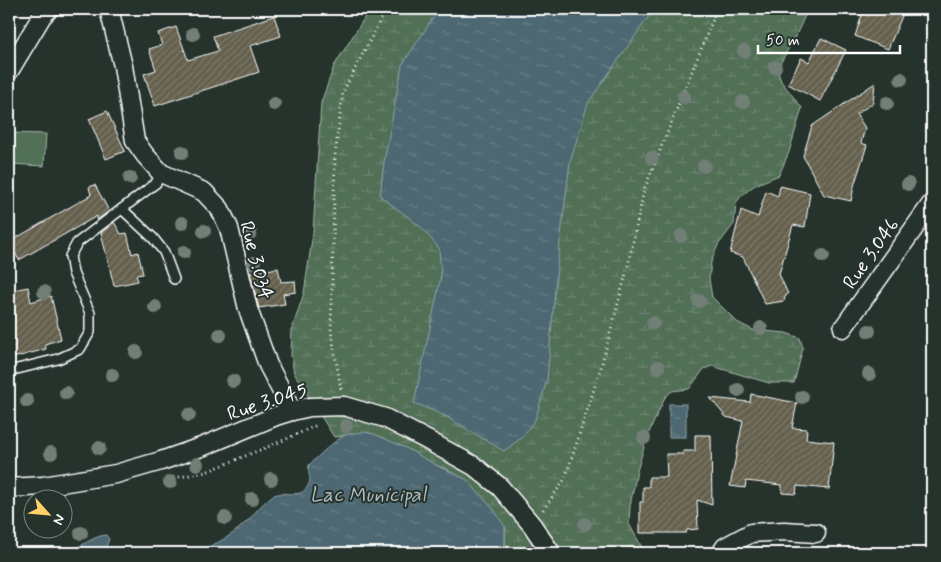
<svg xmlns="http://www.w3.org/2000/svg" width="941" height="562" font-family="Mynerve,sans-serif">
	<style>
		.wetland { fill: url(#wetland-marsh); stroke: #a8b7ab }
		.garden { fill: #516f57; stroke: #a8b7ab }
		.water { fill: url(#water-ripples); stroke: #94a4aa }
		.building { fill: url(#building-hatch); stroke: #fff }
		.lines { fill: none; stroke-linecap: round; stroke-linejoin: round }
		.lane-casing { stroke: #fff; stroke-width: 12 }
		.street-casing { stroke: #fff; stroke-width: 21 }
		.path { stroke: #fff; stroke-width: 3; stroke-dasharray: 1 4; stroke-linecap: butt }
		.lane { stroke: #26332d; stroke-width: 9 }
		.street { stroke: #26332d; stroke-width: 18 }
		.tree { fill: #727f77 }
		.labels { text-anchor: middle; stroke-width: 4; stroke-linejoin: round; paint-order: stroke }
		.street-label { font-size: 20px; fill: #fff; stroke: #26332d }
		.water-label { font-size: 21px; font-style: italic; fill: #afbbc0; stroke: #26332d }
	</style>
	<defs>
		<pattern id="wetland-marsh" width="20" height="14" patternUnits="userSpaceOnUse" patternTransform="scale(1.25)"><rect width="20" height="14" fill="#516f57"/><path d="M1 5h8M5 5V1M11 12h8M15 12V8" fill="none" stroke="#6b8570"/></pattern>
		<pattern id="water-ripples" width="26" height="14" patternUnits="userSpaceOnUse" patternTransform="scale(1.25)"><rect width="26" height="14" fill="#4d6872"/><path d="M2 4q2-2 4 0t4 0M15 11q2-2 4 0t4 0" fill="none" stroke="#687f87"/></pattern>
		<pattern id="building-hatch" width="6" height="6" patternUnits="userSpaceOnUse" patternTransform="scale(1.25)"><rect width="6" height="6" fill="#65614e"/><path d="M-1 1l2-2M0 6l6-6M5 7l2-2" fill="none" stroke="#7c7969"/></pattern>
	</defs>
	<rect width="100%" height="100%" fill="#26332d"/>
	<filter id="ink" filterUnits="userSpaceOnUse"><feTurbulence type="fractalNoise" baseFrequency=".02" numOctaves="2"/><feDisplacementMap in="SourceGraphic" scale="10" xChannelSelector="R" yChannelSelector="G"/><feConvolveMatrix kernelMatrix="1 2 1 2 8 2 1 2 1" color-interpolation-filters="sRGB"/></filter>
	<g filter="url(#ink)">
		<path class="wetland" d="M370,9H808L797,33L780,64L778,72L781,81L802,108L789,152L779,175L755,185L741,196L736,203L734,224L718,245L711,262L709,279L712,297L737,322L753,330L786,333L800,338L803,348L794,383H769L712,366L704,369L689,389L672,391L665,397L647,437L637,471L630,506L629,524L645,553H505V527L447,469L350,434L344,436L334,437L294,373L291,356L292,329L304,293L313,233L321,103L334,66Z"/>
		<path class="garden" d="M9,133L46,134L44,166L9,164Z"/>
		<g class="water">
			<path d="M439,9H654L588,103L570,162L557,267L547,380L535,420L520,439L504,451L443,415L414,403L441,276L439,248L420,226L380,196L384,162L402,65Z"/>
			<rect x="669" y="404" width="17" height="33"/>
			<path d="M364,432L374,434L406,448L438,466L466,479L495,511L505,527V553H191C211,547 230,538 245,523C254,515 262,503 272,496C282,490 298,498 305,490C315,478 306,475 309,465C320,455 335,439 348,434C353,433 359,433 364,432Z"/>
			<path d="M106,535L109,539L104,553H21C39,552 60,552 77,547C87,543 95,536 106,535Z"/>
		</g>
		<g class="building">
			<path d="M864,9H905L888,49L855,36Z"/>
			<path d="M274,16L281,36L250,46L259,72L155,106L144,74L156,70L149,49L162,45L158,33L176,27L188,60L218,51L213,36Z"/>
			<path d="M821,38L846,50L820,101L788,84L801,58L809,62Z"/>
			<path d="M875,83L873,103L856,114L865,128L861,143L867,145L854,186L851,201L824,195L803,156L812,126Z"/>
			<path d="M107,111L125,151L106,159L89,119Z"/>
			<path d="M95,185L109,211L97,220V216L19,260L9,242L91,195L89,187Z"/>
			<path d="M780,186L810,193L805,227L793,225L779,274L788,294L785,297L784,301L765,304L743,257L730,253L741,210L758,217L766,191L778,196Z"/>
			<path d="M114,222L121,234L127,233L132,254L138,252L143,274L136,275L138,281L114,286L101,233Z"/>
			<path d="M278,268L281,282L295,281L296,292L283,294L285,304L259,308L250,273Z"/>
			<path d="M28,287L31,302L51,296L61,339L45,344L46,349L9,359V291Z"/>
			<path d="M751,394L797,403L792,428L807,429L806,439L834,442L829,489L797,486L796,494L782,493V485L746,481L745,488L730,486L743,421L726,417L710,398L750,402Z"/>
			<path d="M695,435H711L712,505L697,500L698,529L687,530L686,533H640V502H643V487H649V477H667L666,454H683V451H695Z"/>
		</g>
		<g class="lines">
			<defs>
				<g id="lane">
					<path d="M122,209L153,238L164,252L174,279"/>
					<path d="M9,371L58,359L80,349L90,332V313L73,273L70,256L77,243L156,183L161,173"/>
				</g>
				<g id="street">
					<path d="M109,9L123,66L135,141L145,155L161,173L204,192L220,209L229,228L248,309L268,365L292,411"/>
					<path d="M9,71L42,16L49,9"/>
					<path d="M843,328L932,203"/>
					<path d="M9,488L43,486L116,474L161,461L204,446L276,416L292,411L310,407L344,406L385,418L427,440L474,466L500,487L532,525L551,553"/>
					<path d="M721,553L725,547L751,533L784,531L816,533"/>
				</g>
			</defs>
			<use href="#lane" class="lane-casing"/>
			<use href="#street" class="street-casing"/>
			<g class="path">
				<path d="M341,389L331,330L335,156L343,92L386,9"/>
				<path d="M169,479L206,472L282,441L317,425"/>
				<path d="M543,510L565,479L601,367L628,266L644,190L714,17L713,9"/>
			</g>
			<use href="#lane" class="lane"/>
			<use href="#street" class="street"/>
		</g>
		<g class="tree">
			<circle cx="193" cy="34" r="7"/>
			<circle cx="744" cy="51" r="7"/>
			<circle cx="775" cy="67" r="7"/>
			<circle cx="901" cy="79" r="7"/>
			<circle cx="684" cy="97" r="7"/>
			<circle cx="743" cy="102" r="7"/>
			<circle cx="887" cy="103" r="7"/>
			<circle cx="274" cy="104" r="7"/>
			<circle cx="182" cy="152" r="7"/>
			<circle cx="652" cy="158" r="7"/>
			<circle cx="704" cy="166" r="7"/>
			<circle cx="130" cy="178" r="7"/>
			<circle cx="908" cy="184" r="7"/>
			<circle cx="182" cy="223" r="7"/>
			<circle cx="204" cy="231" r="7"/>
			<circle cx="250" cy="233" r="7"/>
			<circle cx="681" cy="236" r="7"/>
			<circle cx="184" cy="252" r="7"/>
			<circle cx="823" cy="256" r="7"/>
			<circle cx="254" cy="263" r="7"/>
			<circle cx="44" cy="292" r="7"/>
			<circle cx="699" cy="301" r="7"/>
			<circle cx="155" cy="307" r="7"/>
			<circle cx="653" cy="323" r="7"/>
			<circle cx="761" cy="328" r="7"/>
			<circle cx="869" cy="331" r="7"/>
			<circle cx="220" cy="335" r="7"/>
			<circle cx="136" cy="352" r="7"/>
			<circle cx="658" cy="367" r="7"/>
			<circle cx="869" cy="374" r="7"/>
			<circle cx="112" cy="375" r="7"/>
			<circle cx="233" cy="381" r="7"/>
			<circle cx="738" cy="390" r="7"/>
			<circle cx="66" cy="393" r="7"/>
			<circle cx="802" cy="397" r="7"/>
			<circle cx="27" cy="401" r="7"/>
			<circle cx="189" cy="415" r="7"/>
			<circle cx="346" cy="426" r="7"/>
			<circle cx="644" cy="438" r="7"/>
			<circle cx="99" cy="448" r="7"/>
			<circle cx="51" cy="453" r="7"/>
			<circle cx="197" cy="464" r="7"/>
			<circle cx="271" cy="479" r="7"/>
			<circle cx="170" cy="482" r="7"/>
			<circle cx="252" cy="499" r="7"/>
			<circle cx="225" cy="518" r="7"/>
			<circle cx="585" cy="524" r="7"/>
			<circle cx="81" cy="533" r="7"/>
		</g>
	</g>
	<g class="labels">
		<g class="street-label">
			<text transform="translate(870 253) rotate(-55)" y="7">Rue 3.046</text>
			<text transform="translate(257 260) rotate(75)" y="7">Rue 3.034</text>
			<text transform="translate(267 401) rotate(-18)" y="7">Rue 3.045</text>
		</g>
		<g class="water-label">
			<text x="368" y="501">Lac Municipal</text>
		</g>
	</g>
	<rect width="941" height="562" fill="none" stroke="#26332d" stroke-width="30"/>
	<rect x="15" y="15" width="911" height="532" fill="none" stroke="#fff" stroke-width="2" filter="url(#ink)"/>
	<g transform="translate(48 514) rotate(117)"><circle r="24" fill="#26332d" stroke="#7d8581"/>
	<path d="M0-4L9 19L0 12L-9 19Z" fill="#ffd166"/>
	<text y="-8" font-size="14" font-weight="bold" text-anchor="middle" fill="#ffffff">N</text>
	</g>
	<path d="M758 45v8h142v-8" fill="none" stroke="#ffffff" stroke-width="2.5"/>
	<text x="766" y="45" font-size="15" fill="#ffffff" stroke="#26332d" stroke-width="4" paint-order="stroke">50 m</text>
</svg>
